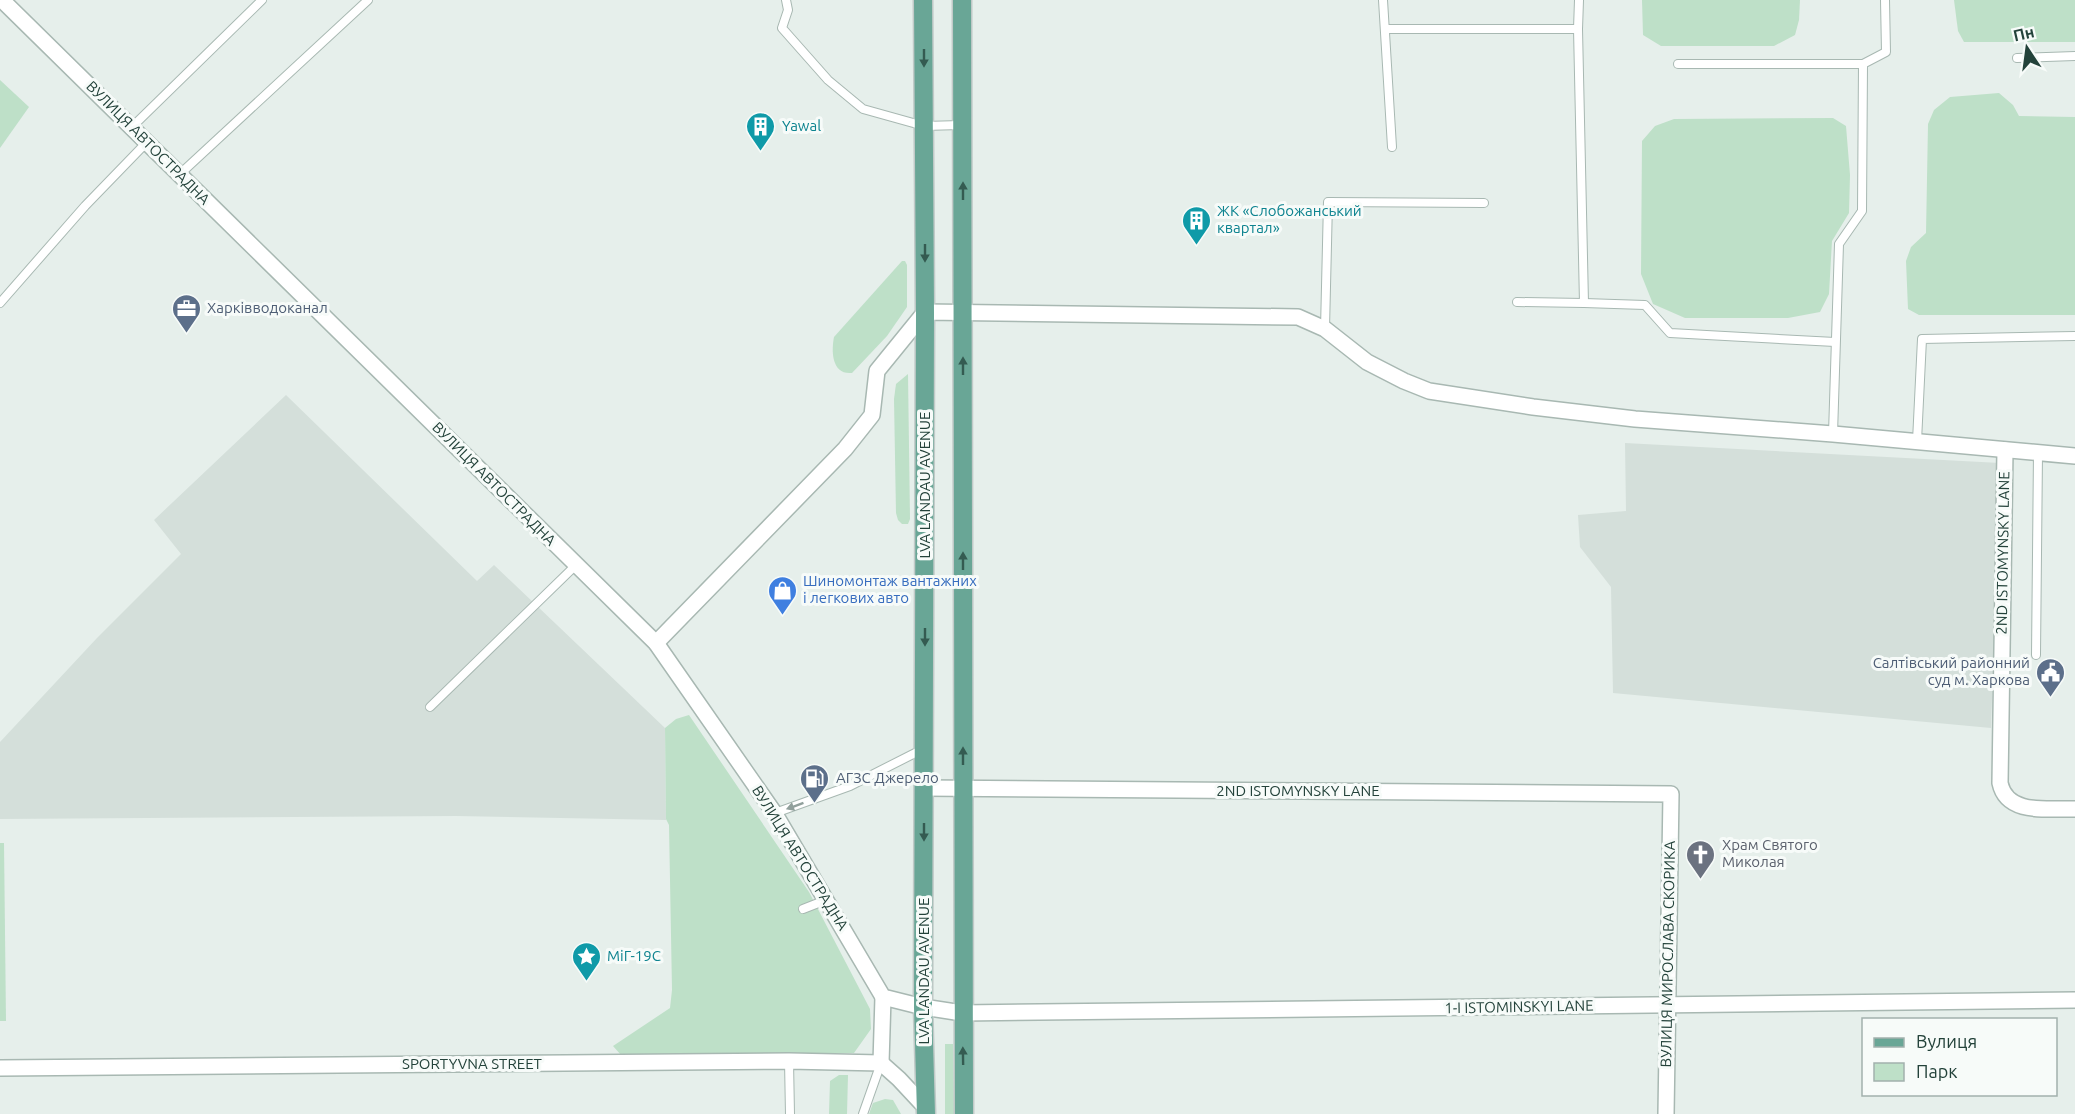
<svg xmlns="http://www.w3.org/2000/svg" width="2075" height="1114" font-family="Ubuntu,sans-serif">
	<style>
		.built { fill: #d4dfda }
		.green { fill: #bee0c8 }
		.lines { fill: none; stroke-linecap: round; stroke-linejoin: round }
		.lane-casing { stroke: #a8b8b2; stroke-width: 10 }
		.street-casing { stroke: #a8b8b2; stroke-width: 18 }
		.primary-casing { stroke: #c1cac8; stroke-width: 21 }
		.lane { stroke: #fff; stroke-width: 8 }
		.street { stroke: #fff; stroke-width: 15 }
		.primary { stroke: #69a696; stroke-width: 18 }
		.oneway { fill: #345b51 }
		.oneway2 { fill: #91a09c }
		.labels { text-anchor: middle; stroke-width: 6; stroke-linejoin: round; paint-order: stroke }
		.culture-label { font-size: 15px; fill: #0d838f; stroke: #f7fbf9; text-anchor: start }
		.street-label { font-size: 15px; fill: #23423a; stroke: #f7fbf9 }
		.service-label { font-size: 15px; fill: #4e5e75; stroke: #f7fbf9; text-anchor: start }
		.shop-label { font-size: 15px; fill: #366cbe; stroke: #f7fbf9; text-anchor: start }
		.worship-label { font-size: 15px; fill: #5b616d; stroke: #f7fbf9; text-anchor: start }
	</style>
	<rect width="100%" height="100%" fill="#e6efeb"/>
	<g class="built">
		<path d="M286,395L477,581L494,565L665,728L666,820L456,816L0,819V742L97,638L181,554L154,520Z"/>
		<path d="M1625,443L2000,463L1991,728L1613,693L1611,587L1580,547L1578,515L1626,511Z"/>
	</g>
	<g class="green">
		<path d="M1642,0H1800L1799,20L1795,35L1774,46H1661L1643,35Z"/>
		<path d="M1954,0H2075V42H1964L1958,31Z"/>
		<path d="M0,80L29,107L0,148Z"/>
		<path d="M1999,93L2013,105L2019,116L2075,117V315H1919L1908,309L1906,261L1911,247L1926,233L1928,124L1934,110L1950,97Z"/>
		<path d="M1833,118L1846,126L1850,175L1849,213L1832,241L1829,294L1820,312L1788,318H1685L1653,304L1641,274L1642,141L1655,126L1674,119Z"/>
		<path d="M902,261H905L907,265V307L887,336L852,373C832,375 831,352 834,337Z"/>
		<path d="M908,374L910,519L908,524H902L898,520L896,513L894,399L896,384Z"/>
		<path d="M689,715L809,892L870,1009L871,1029L854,1053L621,1055L613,1046L670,1008L672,990L669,825L666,819L665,728L676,719Z"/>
		<path d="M0,843H4L6,1021H0Z"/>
		<path d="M945,1044H953L954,1114H945Z"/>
		<path d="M839,1075H848L847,1114H829L830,1081Z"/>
		<path d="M885,1099L893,1100L901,1114H869L873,1103Z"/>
	</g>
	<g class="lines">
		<defs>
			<g id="lane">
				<path d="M786,0L788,10L782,28L828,80L863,109L924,126L961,125"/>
				<path d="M1383,0L1392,147"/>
				<path d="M1385,29H1578L1579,0"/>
				<path d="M2017,58L2075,56"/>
				<path d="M1678,64H1863"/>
				<path d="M132,127L262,0"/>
				<path d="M180,174L368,0"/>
				<path d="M1517,302L1584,303L1578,29"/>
				<path d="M0,303L85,206L147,142"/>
				<path d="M1584,303L1645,305L1670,333L1835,342"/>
				<path d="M1325,329L1328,202L1484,203"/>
				<path d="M1833,434L1839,244L1862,211L1863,64L1886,52L1885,0"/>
				<path d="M1917,441L1922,339L2075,336"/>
				<path d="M2036,655L2038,453"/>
				<path d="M430,707L576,565"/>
				<path d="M775,813L850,786L923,749"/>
				<path d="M803,909L826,900"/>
				<path d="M789,1061L790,1114"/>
				<path d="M863,1114L881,1063"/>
			</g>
			<g id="street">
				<path d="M2,0L656,643L775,814L883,997L923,1007L962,1013L2075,1000"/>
				<path d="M2005,450L2000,783C2007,816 2049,808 2075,809"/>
				<path d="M656,643L845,449L872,415L877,371L925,312L1298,317L1325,329L1367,362L1404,381L1429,391L1533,407L1635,419L1833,434L2075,456"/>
				<path d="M924,788L1671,794L1666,1114"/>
				<path d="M881,1063L883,997"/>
				<path d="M0,1068L789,1061L881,1063L899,1079L926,1108"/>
			</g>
			<g id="primary">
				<path d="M923,0L925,312L923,1007L926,1114"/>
				<path d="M962,0L964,1114"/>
			</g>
		</defs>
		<use href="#lane" class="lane-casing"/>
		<use href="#street" class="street-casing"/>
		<use href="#primary" class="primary-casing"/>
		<use href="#lane" class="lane"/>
		<use href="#street" class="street"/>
		<use href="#primary" class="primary"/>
	</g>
	<defs><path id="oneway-solid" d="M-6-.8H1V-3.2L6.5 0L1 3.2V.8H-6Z" transform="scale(1.5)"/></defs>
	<g class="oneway">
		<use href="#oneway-solid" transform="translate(924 58) rotate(90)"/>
		<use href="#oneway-solid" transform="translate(963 191) rotate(-90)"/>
		<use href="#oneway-solid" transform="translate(925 253) rotate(90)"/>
		<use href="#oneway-solid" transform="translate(963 366) rotate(-90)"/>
		<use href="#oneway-solid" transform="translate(963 561) rotate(-90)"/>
		<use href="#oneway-solid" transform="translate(925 637) rotate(90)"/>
		<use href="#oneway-solid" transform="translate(963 756) rotate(-90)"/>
		<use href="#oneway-solid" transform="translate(924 832) rotate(90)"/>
		<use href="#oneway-solid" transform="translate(963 1056) rotate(-91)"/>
	</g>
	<use class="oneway2" href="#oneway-solid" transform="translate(795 806) rotate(160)"/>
	<defs>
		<symbol id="building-pin" viewBox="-11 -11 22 30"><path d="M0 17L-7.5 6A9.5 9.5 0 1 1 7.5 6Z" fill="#0f9aa8" stroke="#f7fbf9"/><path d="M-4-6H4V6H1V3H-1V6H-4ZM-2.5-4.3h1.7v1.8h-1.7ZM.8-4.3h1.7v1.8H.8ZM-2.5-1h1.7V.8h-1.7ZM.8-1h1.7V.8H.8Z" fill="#fff"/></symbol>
		<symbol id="office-pin" viewBox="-11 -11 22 30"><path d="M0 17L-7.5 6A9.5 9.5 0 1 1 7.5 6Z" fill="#5c6f8a" stroke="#f7fbf9"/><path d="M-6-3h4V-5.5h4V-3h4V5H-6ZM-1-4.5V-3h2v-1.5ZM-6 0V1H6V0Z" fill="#fff"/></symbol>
		<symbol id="shop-pin" viewBox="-11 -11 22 30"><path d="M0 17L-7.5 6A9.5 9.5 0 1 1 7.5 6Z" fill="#3f7fe0" stroke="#f7fbf9"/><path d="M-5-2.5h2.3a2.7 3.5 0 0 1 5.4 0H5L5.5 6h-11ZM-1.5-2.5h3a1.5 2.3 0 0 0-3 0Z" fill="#fff"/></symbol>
		<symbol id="civic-pin" viewBox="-11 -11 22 30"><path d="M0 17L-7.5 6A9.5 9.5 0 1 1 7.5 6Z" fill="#5c6f8a" stroke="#f7fbf9"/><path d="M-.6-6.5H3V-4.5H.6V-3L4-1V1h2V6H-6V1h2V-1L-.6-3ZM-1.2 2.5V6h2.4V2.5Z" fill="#fff"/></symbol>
		<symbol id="fuel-pin" viewBox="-11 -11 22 30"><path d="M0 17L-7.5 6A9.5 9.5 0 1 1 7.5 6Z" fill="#5c6f8a" stroke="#f7fbf9"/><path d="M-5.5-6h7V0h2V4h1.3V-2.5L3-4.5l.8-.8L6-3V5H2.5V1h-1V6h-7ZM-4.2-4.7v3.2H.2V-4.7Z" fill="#fff"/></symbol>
		<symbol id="church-pin" viewBox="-11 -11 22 30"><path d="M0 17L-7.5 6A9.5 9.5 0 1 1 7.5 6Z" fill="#6b7280" stroke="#f7fbf9"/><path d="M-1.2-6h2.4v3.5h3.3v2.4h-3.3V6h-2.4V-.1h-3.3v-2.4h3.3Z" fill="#fff"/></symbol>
		<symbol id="sight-pin" viewBox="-11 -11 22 30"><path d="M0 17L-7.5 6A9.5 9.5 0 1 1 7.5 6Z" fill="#0f9aa8" stroke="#f7fbf9"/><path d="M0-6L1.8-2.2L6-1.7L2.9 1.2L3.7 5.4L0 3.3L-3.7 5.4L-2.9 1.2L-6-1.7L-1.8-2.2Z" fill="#fff"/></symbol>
	</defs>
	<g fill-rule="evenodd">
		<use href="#building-pin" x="744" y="110" width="33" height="45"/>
		<use href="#building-pin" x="1180" y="204" width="33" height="45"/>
		<use href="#office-pin" x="170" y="292" width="33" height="45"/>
		<use href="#shop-pin" x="766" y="574" width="33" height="45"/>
		<use href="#civic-pin" x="2034" y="656" width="33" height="45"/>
		<use href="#fuel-pin" x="798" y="762" width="33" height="45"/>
		<use href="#church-pin" x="1684" y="838" width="33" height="45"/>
		<use href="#sight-pin" x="570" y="940" width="33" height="45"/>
	</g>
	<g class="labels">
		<g class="culture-label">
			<text x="782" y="131">Yawal</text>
			<text x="1217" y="216">ЖК «Слобожанський<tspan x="1217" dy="17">квартал»</tspan></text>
			<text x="607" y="961">МіГ-19С</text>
		</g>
		<g class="street-label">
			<text transform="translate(148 143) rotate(45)" y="5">ВУЛИЦЯ АВТОСТРАДНА</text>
			<text transform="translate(494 484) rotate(45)" y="5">ВУЛИЦЯ АВТОСТРАДНА</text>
			<text transform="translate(925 485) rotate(-90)" y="5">LVA LANDAU AVENUE</text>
			<text transform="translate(2003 553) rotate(-89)" y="5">2ND ISTOMYNSKY LANE</text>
			<text x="1298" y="796">2ND ISTOMYNSKY LANE</text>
			<text transform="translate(800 858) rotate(58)" y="5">ВУЛИЦЯ АВТОСТРАДНА</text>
			<text transform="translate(1668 954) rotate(-89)" y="5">ВУЛИЦЯ МИРОСЛАВА СКОРИКА</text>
			<text transform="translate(924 971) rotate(-90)" y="5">LVA LANDAU AVENUE</text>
			<text transform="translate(1519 1007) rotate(-1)" y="5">1-I ISTOMINSKYI LANE</text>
			<text x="472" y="1069">SPORTYVNA STREET</text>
		</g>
		<g class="service-label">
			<text x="207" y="313">Харківводоканал</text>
			<text x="2030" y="668" text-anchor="end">Салтівський районний<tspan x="2030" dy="17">суд м. Харкова</tspan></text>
			<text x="836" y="783">АГЗС Джерело</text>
		</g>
		<g class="shop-label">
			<text x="803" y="586">Шиномонтаж вантажних<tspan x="803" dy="17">і легкових авто</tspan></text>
		</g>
		<g class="worship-label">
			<text x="1722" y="850">Храм Святого<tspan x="1722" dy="17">Миколая</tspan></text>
		</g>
	</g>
	<rect x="1862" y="1018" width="195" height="78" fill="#f7fbf9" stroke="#a2b1ad" stroke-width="1.5"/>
	<rect x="1874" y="1038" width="30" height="9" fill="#69a696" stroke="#a2b1ad" stroke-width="1.5"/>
	<text x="1916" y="1048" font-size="18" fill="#23423a">Вулиця</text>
	<rect x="1874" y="1063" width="30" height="18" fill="#bee0c8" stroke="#a2b1ad" stroke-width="1.5"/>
	<text x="1916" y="1078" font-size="18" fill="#23423a">Парк</text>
	<g transform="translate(2027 48) rotate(347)" stroke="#f7fbf9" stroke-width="4.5" paint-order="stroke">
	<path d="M0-4.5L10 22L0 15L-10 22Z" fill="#23423a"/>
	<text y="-9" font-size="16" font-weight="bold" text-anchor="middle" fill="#23423a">Пн</text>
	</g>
</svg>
